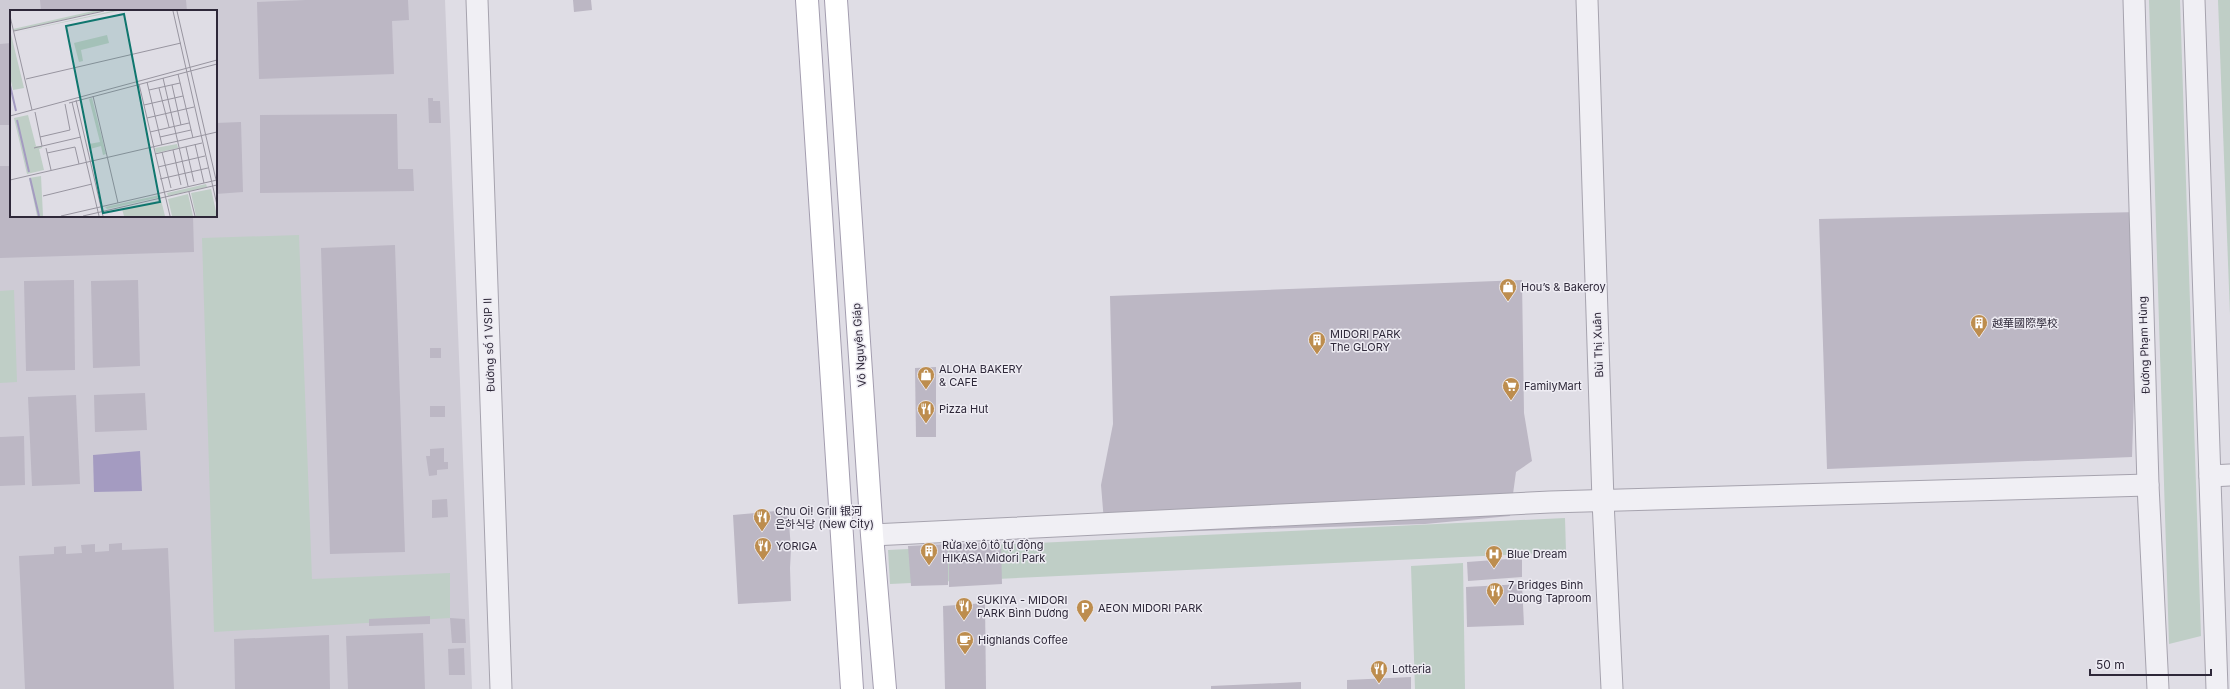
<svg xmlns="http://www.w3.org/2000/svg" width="2230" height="689" font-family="Inter,'Noto Sans SC','Noto Sans KR',sans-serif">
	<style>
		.built { fill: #cecbd5; fill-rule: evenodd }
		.green { fill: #bfcec6 }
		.water { fill: #a49bc1 }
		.building { fill: #bcb7c4 }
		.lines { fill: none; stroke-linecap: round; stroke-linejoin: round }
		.minor-casing { stroke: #a6a3ae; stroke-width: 23 }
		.major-casing { stroke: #a39daf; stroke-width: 24 }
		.minor { stroke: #f0eff4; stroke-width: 21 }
		.major { stroke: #fff; stroke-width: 22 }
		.labels { text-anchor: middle; stroke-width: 3; stroke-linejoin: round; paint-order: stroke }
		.poi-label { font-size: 11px; fill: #2e2839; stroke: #eeecf3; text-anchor: start }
		.street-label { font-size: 11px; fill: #2e2839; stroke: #eeecf3 }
		.inset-river { fill: none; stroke: #a49bc1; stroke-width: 2 }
		.inset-road { fill: none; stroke: #9895a0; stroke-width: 1 }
		.view { fill: #0f766e; fill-opacity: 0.15; stroke: #0f766e; stroke-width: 2 }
		.inset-edge { fill: none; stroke: #2e2839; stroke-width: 2 }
	</style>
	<rect width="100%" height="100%" fill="#dfdde5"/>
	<path class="built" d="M0,0H445L472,689H0ZM11,11H216V216H11Z"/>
	<g class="green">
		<path d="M2149,0H2180L2201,636L2169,644Z"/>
		<path d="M2218,0H2230V315Z"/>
		<path d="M299,235L312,579L450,573V618L214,632L202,238Z"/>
		<path d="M14,290L17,382L0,383V291Z"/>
		<path d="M1565,518L1566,552L890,584L888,550Z"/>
		<path d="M1463,563L1465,689H1415L1411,566Z"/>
	</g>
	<path class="water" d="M140,451L142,491L94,492L93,455Z"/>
	<g class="building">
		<path d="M40,0H186L187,11H41Z"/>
		<path d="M306,0H408L409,20L392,21L394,74L259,79L257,2Z"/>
		<path d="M573,0H591L592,10L574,12Z"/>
		<path d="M11,43V125H0V44Z"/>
		<path d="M428,98H433V101H440L441,123H429Z"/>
		<path d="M397,114L398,169H413L414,191L260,193V115Z"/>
		<path d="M241,122L243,192L216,194V123Z"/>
		<path d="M0,166H11V216H193L194,252L0,258Z"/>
		<path d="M2140,212L2132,457L1827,469L1819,219Z"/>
		<path d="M395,245L405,552L330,554L321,248Z"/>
		<path d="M74,280L75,370L26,371L24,281Z"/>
		<path d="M138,280L140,366L93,368L91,281Z"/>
		<path d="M1522,280L1524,413L1532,461L1516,472L1510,516L1425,524L1105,534L1101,485L1113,424L1110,296Z"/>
		<rect x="430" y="348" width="11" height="10"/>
		<path d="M936,367V437H916L915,368Z"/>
		<path d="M145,393L147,430L95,432L94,395Z"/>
		<path d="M76,395L80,484L32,486L28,397Z"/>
		<rect x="430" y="406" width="15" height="11"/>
		<path d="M24,436L25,485L0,486V437Z"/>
		<path d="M444,448V462H448V469L437,470V475L429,476L426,456H430V449Z"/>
		<path d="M447,499L448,517L432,518V500Z"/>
		<path d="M788,510L791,549L790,568L791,601L738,604L733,515Z"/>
		<path d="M1001,542L1002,584L949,587V544Z"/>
		<path d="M122,543V550L168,548L174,689H25L19,556L54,554V547L66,546V554L82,553L81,545L95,544V552L109,551V544Z"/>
		<path d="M948,544V585L911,586L908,546Z"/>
		<path d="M1522,558V577L1468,581L1467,562Z"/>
		<path d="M1522,584L1524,625L1467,627L1466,587Z"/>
		<path d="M985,603L986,689H945L943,606Z"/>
		<path d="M430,616V624L369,626V619Z"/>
		<path d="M450,618L465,619L466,643H452Z"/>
		<path d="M423,633L425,689H348L346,636Z"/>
		<path d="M329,635L330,689H235L234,639Z"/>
		<path d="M464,648L465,675H449L448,649Z"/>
		<path d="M1411,677V689H1347V680Z"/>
		<path d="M1301,682V689H1211V686Z"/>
	</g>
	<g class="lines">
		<defs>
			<g id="minor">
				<path d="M477,0L501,689"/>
				<path d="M1587,0L1603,501L1612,689"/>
				<path d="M2134,0L2148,485L2158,689"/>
				<path d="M2194,0L2217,689"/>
				<path d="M2210,476L2230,475"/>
				<path d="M872,535L1550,502L2148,485"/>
			</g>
			<g id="major">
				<path d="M807,0L852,689"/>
				<path d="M836,0L872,535L885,689"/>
			</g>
		</defs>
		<use href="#minor" class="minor-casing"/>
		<use href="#major" class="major-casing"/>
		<use href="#minor" class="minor"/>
		<use href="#major" class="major"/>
	</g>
	<defs>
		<symbol id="shop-pin" viewBox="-11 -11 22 30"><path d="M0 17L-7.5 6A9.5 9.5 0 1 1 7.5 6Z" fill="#bd8d4e" stroke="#eeecf3"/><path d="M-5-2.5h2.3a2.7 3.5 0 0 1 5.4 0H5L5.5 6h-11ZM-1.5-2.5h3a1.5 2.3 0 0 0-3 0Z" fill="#fff"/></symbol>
		<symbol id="building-pin" viewBox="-11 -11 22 30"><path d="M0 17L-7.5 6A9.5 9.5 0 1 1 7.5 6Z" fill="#bd8d4e" stroke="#eeecf3"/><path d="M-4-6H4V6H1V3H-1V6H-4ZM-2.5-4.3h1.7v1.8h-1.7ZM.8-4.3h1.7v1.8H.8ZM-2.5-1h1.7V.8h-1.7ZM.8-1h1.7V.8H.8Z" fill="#fff"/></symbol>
		<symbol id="supermarket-pin" viewBox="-11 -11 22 30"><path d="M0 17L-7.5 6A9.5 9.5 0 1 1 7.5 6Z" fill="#bd8d4e" stroke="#eeecf3"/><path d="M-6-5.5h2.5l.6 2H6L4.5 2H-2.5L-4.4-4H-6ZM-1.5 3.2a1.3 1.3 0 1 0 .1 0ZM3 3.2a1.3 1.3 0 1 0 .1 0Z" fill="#fff"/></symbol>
		<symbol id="restaurant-pin" viewBox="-11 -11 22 30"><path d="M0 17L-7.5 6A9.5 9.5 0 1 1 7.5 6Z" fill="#bd8d4e" stroke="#eeecf3"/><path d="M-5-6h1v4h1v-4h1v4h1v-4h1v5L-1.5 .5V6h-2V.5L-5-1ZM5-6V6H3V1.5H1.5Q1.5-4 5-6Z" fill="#fff"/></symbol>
		<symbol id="hospital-pin" viewBox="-11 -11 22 30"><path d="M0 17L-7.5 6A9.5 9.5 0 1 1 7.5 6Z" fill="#bd8d4e" stroke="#eeecf3"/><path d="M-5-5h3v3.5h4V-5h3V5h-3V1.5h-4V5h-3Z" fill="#fff"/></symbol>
		<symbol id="parking-pin" viewBox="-11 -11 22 30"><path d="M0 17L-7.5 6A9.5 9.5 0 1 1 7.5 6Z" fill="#bd8d4e" stroke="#eeecf3"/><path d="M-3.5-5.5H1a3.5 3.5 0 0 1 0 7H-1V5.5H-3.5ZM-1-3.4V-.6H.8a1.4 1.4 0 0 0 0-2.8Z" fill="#fff"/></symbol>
		<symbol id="cafe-pin" viewBox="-11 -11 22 30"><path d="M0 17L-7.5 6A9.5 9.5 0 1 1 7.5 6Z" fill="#bd8d4e" stroke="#eeecf3"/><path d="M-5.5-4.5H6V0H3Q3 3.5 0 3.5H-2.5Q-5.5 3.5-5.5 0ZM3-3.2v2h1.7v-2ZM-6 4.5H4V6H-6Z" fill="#fff"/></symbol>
	</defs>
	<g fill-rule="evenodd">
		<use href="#shop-pin" x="1498" y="277" width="20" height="27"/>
		<use href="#building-pin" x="1969" y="313" width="20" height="27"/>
		<use href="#building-pin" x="1307" y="330" width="20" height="27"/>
		<use href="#shop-pin" x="916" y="365" width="20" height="27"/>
		<use href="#supermarket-pin" x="1501" y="376" width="20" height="27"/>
		<use href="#restaurant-pin" x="916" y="399" width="20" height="27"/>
		<use href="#restaurant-pin" x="752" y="507" width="20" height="27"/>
		<use href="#restaurant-pin" x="753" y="536" width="20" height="27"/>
		<use href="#building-pin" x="919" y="541" width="20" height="27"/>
		<use href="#hospital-pin" x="1484" y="544" width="20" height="27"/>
		<use href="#restaurant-pin" x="1485" y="581" width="20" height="27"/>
		<use href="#restaurant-pin" x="954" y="596" width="20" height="27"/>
		<use href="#parking-pin" x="1075" y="598" width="20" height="27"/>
		<use href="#cafe-pin" x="955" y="630" width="20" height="27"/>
		<use href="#restaurant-pin" x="1369" y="659" width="20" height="27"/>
	</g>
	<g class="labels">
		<g class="poi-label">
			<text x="1521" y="291">Hou’s &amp; Bakeroy</text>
			<text x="1992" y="327">越華國際學校</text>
			<text x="1330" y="338">MIDORI PARK<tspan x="1330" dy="13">The GLORY</tspan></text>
			<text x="939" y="373">ALOHA BAKERY<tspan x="939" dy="13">&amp; CAFE</tspan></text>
			<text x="1524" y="390">FamilyMart</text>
			<text x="939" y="413">Pizza Hut</text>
			<text x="775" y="515">Chu Oi! Grill 银河<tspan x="775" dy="13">은하식당 (New City)</tspan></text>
			<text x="942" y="549">Rửa xe ô tô tự động<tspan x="942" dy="13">HIKASA Midori Park</tspan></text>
			<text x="776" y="550">YORIGA</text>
			<text x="1507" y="558">Blue Dream</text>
			<text x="1508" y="589">7 Bridges Binh<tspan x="1508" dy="13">Duong Taproom</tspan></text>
			<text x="977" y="604">SUKIYA - MIDORI<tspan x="977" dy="13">PARK Bình Dương</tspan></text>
			<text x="1098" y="612">AEON MIDORI PARK</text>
			<text x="978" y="644">Highlands Coffee</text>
			<text x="1392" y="673">Lotteria</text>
		</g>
		<g class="street-label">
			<text transform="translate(489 345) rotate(-92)" y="4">Đường số 1 VSIP II</text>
			<text transform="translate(859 345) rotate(-94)" y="4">Võ Nguyên Giáp</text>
			<text transform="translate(1598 345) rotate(-92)" y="4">Bùi Thị Xuân</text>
			<text transform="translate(2144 345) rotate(-92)" y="4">Đường Phạm Hùng</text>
		</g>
	</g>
	<g transform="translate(10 10)">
		<rect width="207" height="207" fill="#dfdde5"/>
		<path d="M83,1H92L4,21L3,19ZM102,1H108L8,22ZM0,20L14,78L3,80L0,67ZM97,25L99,33L71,40L73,51L69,52L64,33ZM82,88L96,144L93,145L91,136L80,139L79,134L90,132L79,89ZM18,105L26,136H32V138L29,139L34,160L17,164L4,108ZM167,134L168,138L146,143L145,138ZM31,166L33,206H27L19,168ZM196,174L197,177L158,186L157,183ZM201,179L207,206H186L181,183ZM178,184L183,206H162L158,189ZM150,185L151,187L97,199L95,197ZM151,190L155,206H114L112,199Z" fill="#bfcec6"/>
		<path class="inset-river" d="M0,75L6,101M7,110L19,162M20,168L29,206"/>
		<path class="inset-road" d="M163,1L207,195M167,1L207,174M0,6L22,100M4,21L94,1M168,64L183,128M153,68L178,176M16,69L171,33M137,72L152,135M129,74L160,206M162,75L171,115M149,78L159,117M139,80L170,73M83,86L108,193M66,90L93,206M62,92L89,206M59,93L207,54M134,95L173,86M25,102L32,136M0,106L207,50M137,108L184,97M140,122L179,113M30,127L60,120L55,94M150,127L181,120M185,134L194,173M176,137L184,172M24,138L71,127M36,138L41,160M163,140L171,175M152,142L161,178M37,143L65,137L69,154M145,144L192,133M148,157L195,146M150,169L198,158M0,170L207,122M179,182L185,206M33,186L82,174M51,206L207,170M73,206L207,175"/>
		<path class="view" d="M114,4L150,192L93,203L56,16Z"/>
		<rect width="207" height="207" class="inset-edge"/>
	</g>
	<path d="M2090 669v6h121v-6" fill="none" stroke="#2e2839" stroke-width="2"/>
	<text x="2096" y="669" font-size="12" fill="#2e2839" stroke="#eeecf3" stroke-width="3" paint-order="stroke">50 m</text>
</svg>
